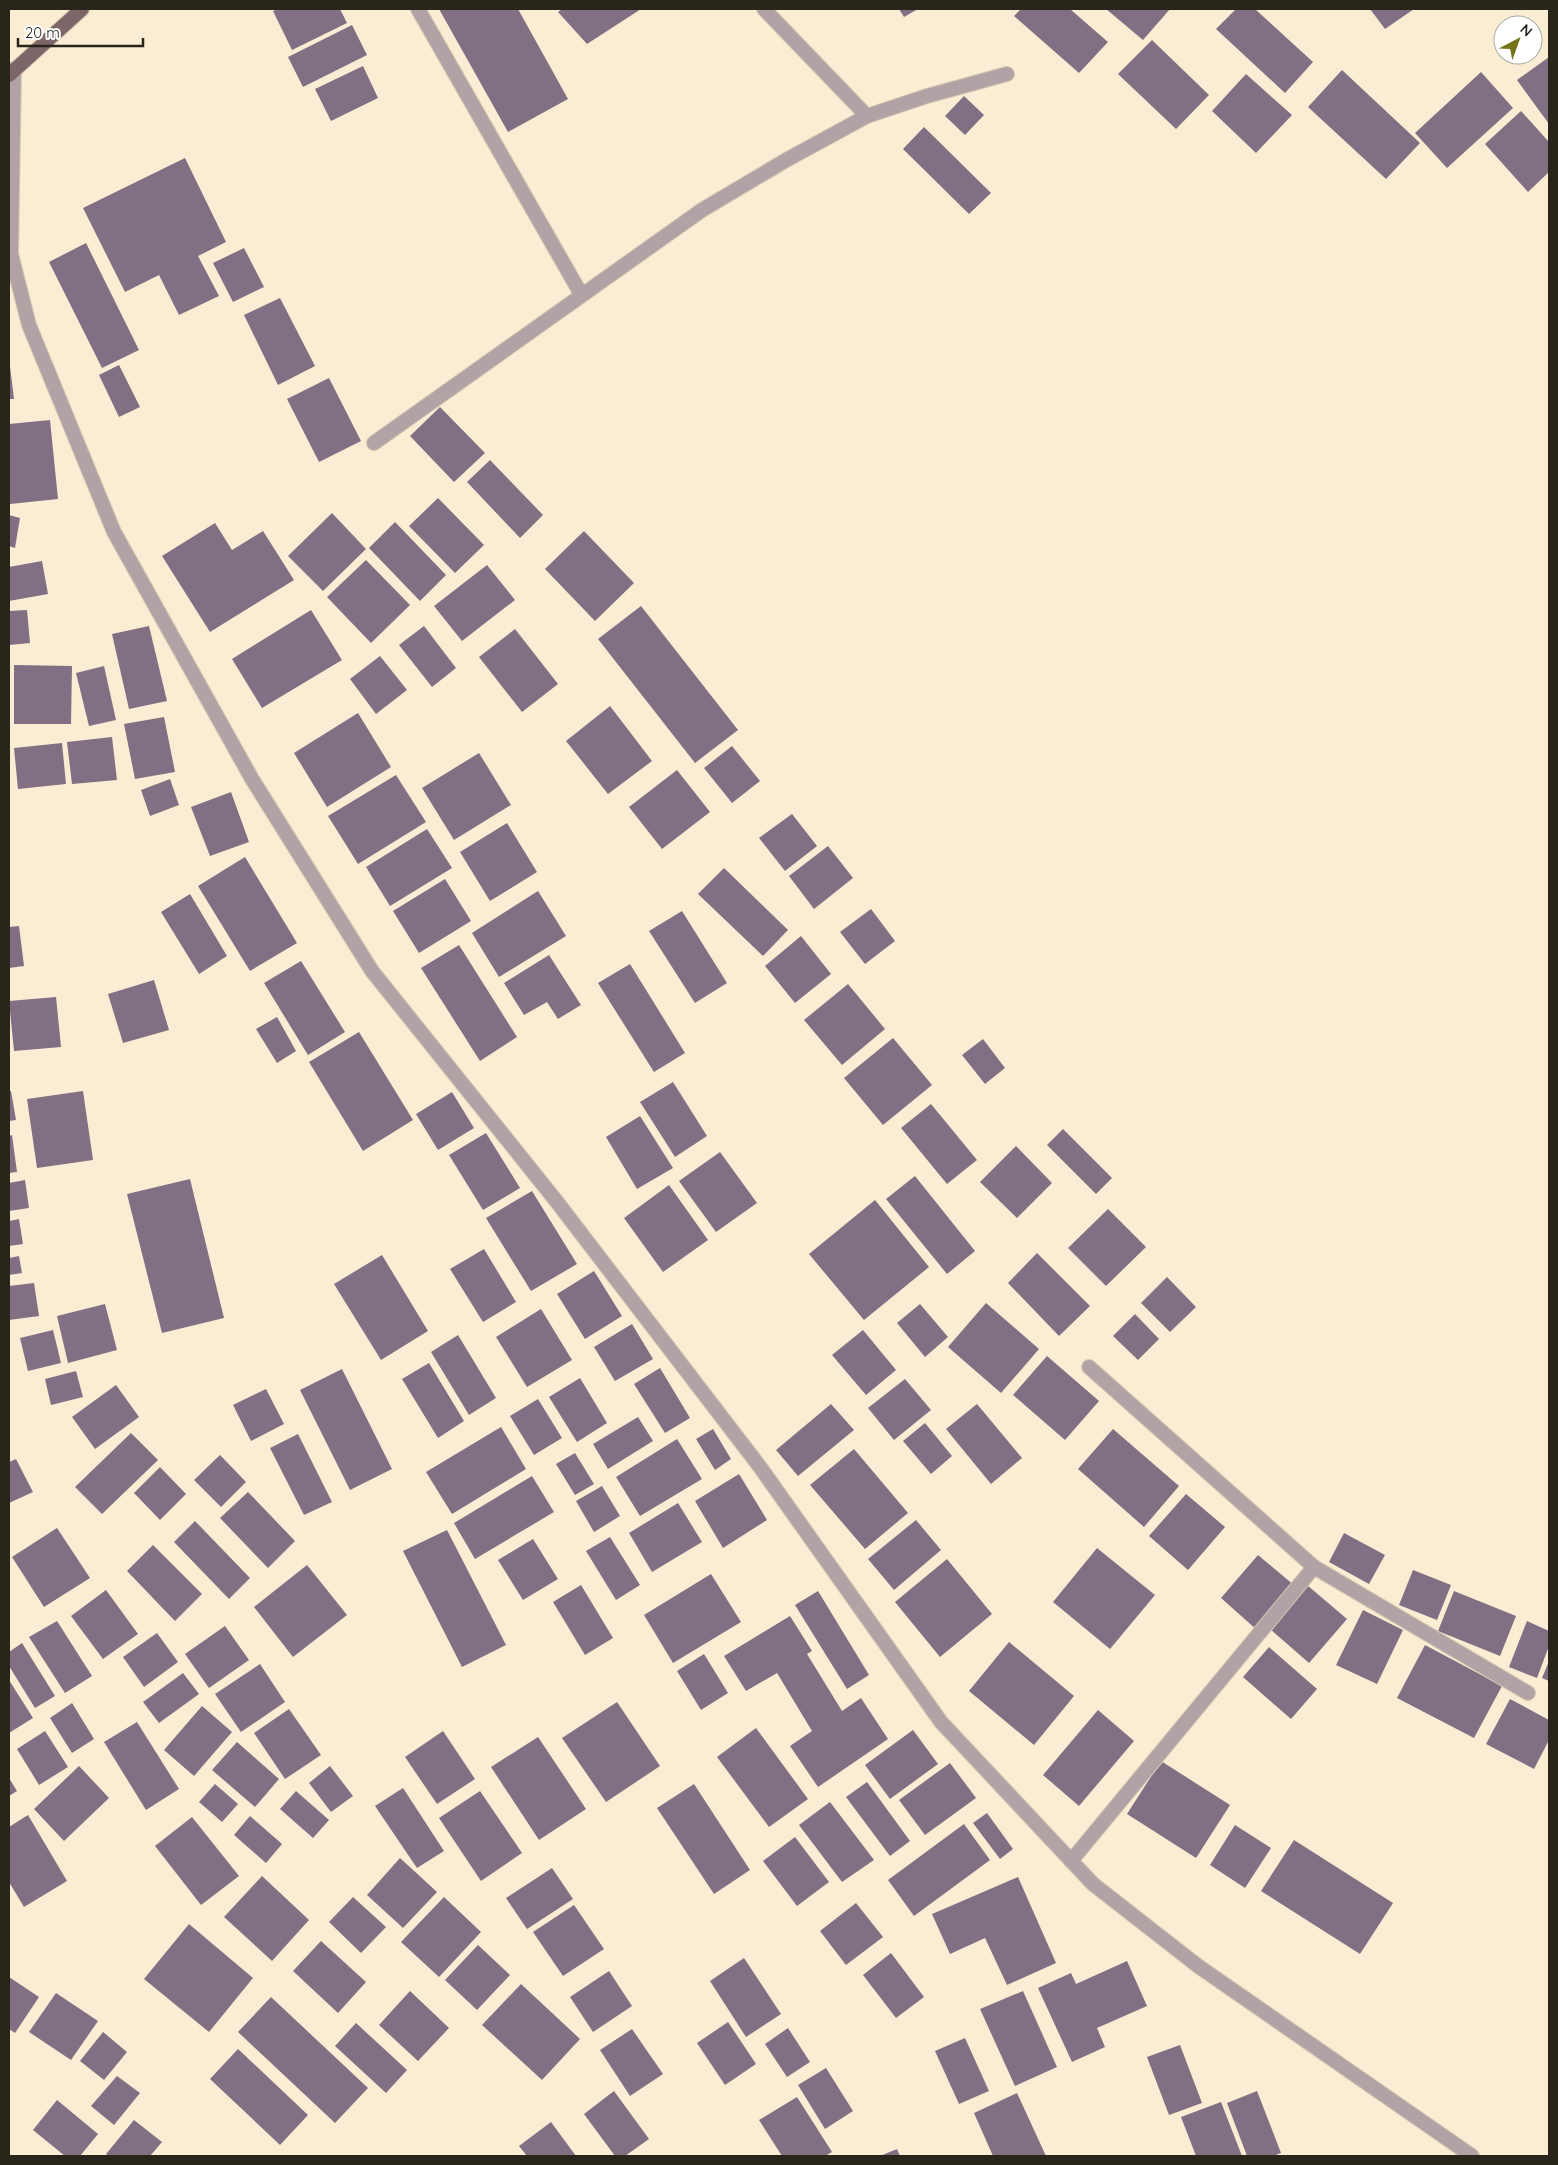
<svg xmlns="http://www.w3.org/2000/svg" width="1558" height="2165" font-family="Quicksand,sans-serif">
	<style>
		.building { fill: #817084 }
		.lines { fill: none; stroke-linecap: round; stroke-linejoin: round }
		.minor-casing { stroke: #d4c9b2; stroke-width: 16 }
		.primary-casing { stroke: #d4c9b2; stroke-width: 16 }
		.minor { stroke: #b1a3a5; stroke-width: 14 }
		.primary { stroke: #7d6568; stroke-width: 14 }
	</style>
	<rect width="100%" height="100%" fill="#faedd3"/>
	<g class="building">
		<path d="M278,9H340L347,23L292,50L273,11Z"/>
		<path d="M439,9H518L568,99L508,132Z"/>
		<path d="M562,9H641L587,44L558,12Z"/>
		<path d="M899,9H918L904,17Z"/>
		<path d="M1021,9H1070L1108,42L1079,73L1014,16Z"/>
		<path d="M1106,9H1170L1143,40Z"/>
		<path d="M1236,9H1255L1313,62L1285,93L1216,29Z"/>
		<path d="M1370,9H1414L1385,29Z"/>
		<path d="M352,25L367,55L303,87L288,57Z"/>
		<path d="M1152,40L1209,95L1176,129L1118,74Z"/>
		<path d="M1549,57V124L1517,80Z"/>
		<path d="M363,66L378,98L331,121L315,89Z"/>
		<path d="M1342,70L1420,143L1386,179L1308,107Z"/>
		<path d="M1481,72L1513,108L1447,168L1415,133Z"/>
		<path d="M1246,74L1292,115L1256,153L1212,111Z"/>
		<path d="M964,96L984,115L965,135L945,116Z"/>
		<path d="M1521,111L1549,142V172L1528,192L1485,144Z"/>
		<path d="M924,127L991,193L969,214L903,149Z"/>
		<path d="M185,158L226,242L198,256L219,296L179,315L159,275L125,292L83,208Z"/>
		<path d="M86,243L139,350L102,368L49,262Z"/>
		<path d="M244,248L264,287L233,302L213,263Z"/>
		<path d="M280,298L315,366L278,385L244,315Z"/>
		<path d="M9,358L14,399H9Z"/>
		<path d="M119,365L140,407L119,417L99,375Z"/>
		<path d="M329,378L361,441L319,462L287,399Z"/>
		<path d="M440,407L485,453L454,482L410,436Z"/>
		<path d="M50,420L58,499L10,504L9,424Z"/>
		<path d="M490,460L543,515L520,538L467,482Z"/>
		<path d="M438,498L484,545L455,573L409,526Z"/>
		<path d="M332,513L366,549L323,591L288,556Z"/>
		<path d="M9,515L20,518L15,548L9,546Z"/>
		<path d="M395,522L446,575L420,601L369,548Z"/>
		<path d="M215,523L232,550L263,531L294,580L210,632L162,556Z"/>
		<path d="M584,531L634,583L595,621L545,569Z"/>
		<path d="M366,560L410,605L371,643L327,597Z"/>
		<path d="M42,561L48,594L9,601V567Z"/>
		<path d="M487,565L515,600L462,641L434,606Z"/>
		<path d="M641,606L738,730L695,763L598,639Z"/>
		<path d="M27,610L30,643L9,645V611Z"/>
		<path d="M311,610L342,660L262,708L232,659Z"/>
		<path d="M149,626L167,701L129,709L112,634Z"/>
		<path d="M424,626L456,668L432,687L399,645Z"/>
		<path d="M515,629L558,684L522,712L479,657Z"/>
		<path d="M380,656L407,690L376,714L350,679Z"/>
		<path d="M14,665L72,666L71,724H14Z"/>
		<path d="M104,666L116,720L89,726L76,673Z"/>
		<path d="M610,706L652,761L608,794L566,741Z"/>
		<path d="M358,713L391,767L327,807L294,753Z"/>
		<path d="M164,717L175,772L135,779L124,724Z"/>
		<path d="M112,737L117,780L72,784L67,742Z"/>
		<path d="M62,743L66,784L18,789L14,748Z"/>
		<path d="M732,746L760,781L732,803L704,768Z"/>
		<path d="M479,753L511,805L454,840L422,788Z"/>
		<path d="M677,770L710,812L662,849L629,807Z"/>
		<path d="M396,775L426,822L358,864L328,816Z"/>
		<path d="M170,779L179,805L150,816L141,790Z"/>
		<path d="M231,792L249,842L210,856L191,807Z"/>
		<path d="M792,814L817,846L785,871L759,838Z"/>
		<path d="M507,823L537,872L490,901L460,852Z"/>
		<path d="M427,829L452,868L390,906L366,867Z"/>
		<path d="M828,846L853,878L814,909L789,876Z"/>
		<path d="M245,857L297,943L250,971L198,886Z"/>
		<path d="M724,868L788,930L763,956L698,894Z"/>
		<path d="M445,879L471,921L419,953L393,911Z"/>
		<path d="M538,891L566,936L499,977L472,933Z"/>
		<path d="M190,894L227,956L199,974L161,912Z"/>
		<path d="M871,909L895,941L865,964L840,932Z"/>
		<path d="M682,911L727,983L695,1003L649,931Z"/>
		<path d="M19,926L24,966L9,968V927Z"/>
		<path d="M801,936L831,974L795,1003L765,966Z"/>
		<path d="M459,945L517,1037L480,1061L421,968Z"/>
		<path d="M549,955L581,1005L558,1019L547,1002L524,1015L504,983Z"/>
		<path d="M301,961L345,1032L308,1055L264,983Z"/>
		<path d="M630,964L685,1053L654,1072L598,983Z"/>
		<path d="M154,980L169,1030L123,1043L108,994Z"/>
		<path d="M848,984L885,1029L842,1065L804,1020Z"/>
		<path d="M56,997L61,1047L14,1051L9,1001Z"/>
		<path d="M277,1017L296,1051L277,1063L256,1029Z"/>
		<path d="M359,1032L413,1120L363,1151L309,1062Z"/>
		<path d="M893,1038L932,1085L883,1125L844,1078Z"/>
		<path d="M983,1039L1005,1068L985,1084L962,1055Z"/>
		<path d="M673,1082L707,1136L675,1157L640,1102Z"/>
		<path d="M11,1091L16,1120L9,1121V1092Z"/>
		<path d="M83,1091L93,1160L37,1168L27,1099Z"/>
		<path d="M452,1092L474,1128L438,1150L416,1114Z"/>
		<path d="M931,1104L977,1160L947,1184L901,1128Z"/>
		<path d="M640,1116L673,1168L637,1189L606,1137Z"/>
		<path d="M1063,1129L1112,1178L1096,1194L1047,1145Z"/>
		<path d="M486,1133L520,1188L483,1210L449,1155Z"/>
		<path d="M12,1135L17,1172L9,1173V1136Z"/>
		<path d="M1016,1146L1052,1183L1017,1218L980,1182Z"/>
		<path d="M720,1152L757,1203L716,1232L679,1181Z"/>
		<path d="M915,1176L975,1251L947,1274L886,1199Z"/>
		<path d="M190,1179L224,1318L162,1333L127,1194Z"/>
		<path d="M25,1180L29,1208L9,1211V1183Z"/>
		<path d="M669,1185L708,1240L663,1272L624,1218Z"/>
		<path d="M532,1191L577,1264L531,1291L486,1218Z"/>
		<path d="M875,1200L929,1267L864,1320L809,1254Z"/>
		<path d="M1108,1209L1146,1247L1106,1286L1068,1248Z"/>
		<path d="M19,1219L23,1244L9,1246V1221Z"/>
		<path d="M484,1249L516,1302L483,1322L450,1269Z"/>
		<path d="M1037,1253L1090,1306L1059,1336L1008,1283Z"/>
		<path d="M382,1255L428,1331L381,1360L334,1284Z"/>
		<path d="M19,1256L22,1273L9,1275V1258Z"/>
		<path d="M594,1271L622,1316L585,1339L557,1294Z"/>
		<path d="M1167,1277L1196,1307L1170,1332L1141,1303Z"/>
		<path d="M34,1283L39,1316L9,1320V1286Z"/>
		<path d="M986,1303L1039,1349L1001,1393L948,1347Z"/>
		<path d="M105,1304L117,1350L68,1363L57,1316Z"/>
		<path d="M920,1304L948,1337L925,1357L897,1323Z"/>
		<path d="M541,1309L572,1360L527,1387L496,1337Z"/>
		<path d="M1135,1314L1159,1339L1138,1360L1113,1336Z"/>
		<path d="M632,1324L653,1359L615,1381L594,1347Z"/>
		<path d="M53,1330L61,1363L28,1371L20,1338Z"/>
		<path d="M863,1330L896,1370L866,1395L832,1355Z"/>
		<path d="M458,1335L496,1398L469,1415L431,1352Z"/>
		<path d="M1047,1356L1099,1401L1065,1440L1013,1395Z"/>
		<path d="M429,1363L464,1421L438,1438L402,1379Z"/>
		<path d="M660,1368L690,1418L665,1433L634,1384Z"/>
		<path d="M342,1369L392,1469L350,1490L300,1390Z"/>
		<path d="M76,1371L83,1397L51,1405L45,1379Z"/>
		<path d="M580,1378L607,1423L577,1442L549,1397Z"/>
		<path d="M905,1379L931,1410L894,1440L868,1408Z"/>
		<path d="M116,1385L139,1417L95,1449L72,1417Z"/>
		<path d="M266,1389L284,1424L251,1441L233,1405Z"/>
		<path d="M538,1399L562,1438L534,1455L510,1416Z"/>
		<path d="M831,1404L854,1430L798,1476L776,1450Z"/>
		<path d="M977,1404L1022,1458L991,1484L946,1429Z"/>
		<path d="M638,1417L653,1441L608,1469L593,1444Z"/>
		<path d="M925,1423L952,1456L931,1474L903,1441Z"/>
		<path d="M501,1427L526,1469L452,1514L426,1472Z"/>
		<path d="M713,1429L731,1459L715,1470L696,1439Z"/>
		<path d="M1113,1429L1179,1486L1144,1527L1078,1469Z"/>
		<path d="M131,1433L158,1460L102,1514L75,1487Z"/>
		<path d="M298,1434L332,1502L304,1515L270,1448Z"/>
		<path d="M677,1439L702,1479L640,1516L616,1477Z"/>
		<path d="M854,1449L908,1513L865,1549L810,1485Z"/>
		<path d="M575,1453L594,1484L575,1495L556,1464Z"/>
		<path d="M220,1455L246,1482L221,1507L194,1480Z"/>
		<path d="M16,1459L33,1492L9,1503V1462Z"/>
		<path d="M160,1467L186,1494L160,1520L134,1493Z"/>
		<path d="M739,1474L767,1520L723,1548L695,1501Z"/>
		<path d="M532,1476L554,1512L475,1559L454,1523Z"/>
		<path d="M602,1486L620,1516L594,1532L576,1501Z"/>
		<path d="M248,1492L295,1541L268,1568L220,1518Z"/>
		<path d="M1186,1494L1225,1527L1188,1570L1149,1536Z"/>
		<path d="M678,1503L702,1542L652,1572L629,1533Z"/>
		<path d="M916,1520L941,1550L894,1590L868,1559Z"/>
		<path d="M195,1521L250,1578L229,1599L174,1542Z"/>
		<path d="M57,1528L90,1578L44,1607L12,1557Z"/>
		<path d="M447,1530L506,1645L462,1667L403,1551Z"/>
		<path d="M1344,1533L1385,1555L1369,1584L1329,1562Z"/>
		<path d="M610,1537L640,1585L616,1600L586,1551Z"/>
		<path d="M533,1539L558,1579L523,1600L498,1560Z"/>
		<path d="M153,1545L202,1594L175,1621L127,1571Z"/>
		<path d="M1097,1548L1155,1595L1110,1649L1053,1602Z"/>
		<path d="M1258,1555L1295,1586L1257,1630L1221,1598Z"/>
		<path d="M947,1559L992,1614L940,1657L895,1602Z"/>
		<path d="M307,1565L347,1615L293,1657L254,1607Z"/>
		<path d="M1413,1570L1451,1585L1437,1620L1399,1605Z"/>
		<path d="M711,1574L741,1622L673,1663L644,1615Z"/>
		<path d="M581,1585L613,1638L585,1655L553,1602Z"/>
		<path d="M1307,1585L1347,1619L1309,1663L1269,1628Z"/>
		<path d="M106,1590L138,1634L103,1659L71,1616Z"/>
		<path d="M818,1591L869,1675L847,1689L795,1605Z"/>
		<path d="M1454,1591L1516,1616L1500,1656L1438,1631Z"/>
		<path d="M1363,1610L1403,1630L1377,1684L1336,1665Z"/>
		<path d="M790,1616L812,1651L807,1654L842,1711L861,1698L888,1739L818,1787L790,1746L812,1731L777,1673L746,1691L724,1656Z"/>
		<path d="M57,1621L92,1676L65,1693L29,1637Z"/>
		<path d="M1527,1621L1549,1631V1646L1537,1678L1509,1667Z"/>
		<path d="M225,1626L249,1660L209,1688L185,1654Z"/>
		<path d="M157,1633L178,1662L144,1687L123,1657Z"/>
		<path d="M1009,1642L1074,1696L1034,1745L969,1691Z"/>
		<path d="M22,1643L55,1696L35,1708L9,1666V1652Z"/>
		<path d="M1425,1645L1502,1686L1474,1738L1397,1698Z"/>
		<path d="M1269,1647L1317,1689L1291,1719L1243,1677Z"/>
		<path d="M704,1654L728,1693L701,1710L677,1671Z"/>
		<path d="M1549,1661V1681L1542,1678Z"/>
		<path d="M260,1664L285,1702L241,1732L215,1694Z"/>
		<path d="M183,1673L199,1694L159,1723L143,1702Z"/>
		<path d="M9,1680L33,1718L9,1733Z"/>
		<path d="M1510,1699L1549,1720V1740L1534,1769L1486,1744Z"/>
		<path d="M617,1702L660,1766L606,1802L562,1738Z"/>
		<path d="M72,1703L94,1739L72,1753L50,1718Z"/>
		<path d="M202,1706L232,1732L194,1776L164,1750Z"/>
		<path d="M289,1709L321,1755L285,1779L254,1733Z"/>
		<path d="M1098,1710L1134,1741L1079,1806L1043,1775Z"/>
		<path d="M137,1722L179,1789L146,1810L104,1742Z"/>
		<path d="M756,1728L808,1799L769,1827L717,1757Z"/>
		<path d="M913,1730L938,1764L890,1799L865,1765Z"/>
		<path d="M45,1731L68,1767L39,1785L17,1749Z"/>
		<path d="M443,1731L475,1779L437,1804L405,1757Z"/>
		<path d="M538,1737L586,1809L539,1840L491,1767Z"/>
		<path d="M237,1742L279,1779L255,1807L212,1770Z"/>
		<path d="M1161,1761L1230,1805L1196,1858L1127,1814Z"/>
		<path d="M950,1763L976,1798L925,1835L899,1800Z"/>
		<path d="M79,1766L109,1798L64,1841L34,1809Z"/>
		<path d="M330,1766L353,1796L331,1812L309,1783Z"/>
		<path d="M9,1778L17,1791L9,1796Z"/>
		<path d="M867,1782L910,1841L890,1856L846,1797Z"/>
		<path d="M215,1784L238,1804L222,1822L199,1802Z"/>
		<path d="M694,1784L750,1870L714,1894L657,1808Z"/>
		<path d="M403,1788L444,1851L417,1868L375,1806Z"/>
		<path d="M296,1791L329,1820L313,1838L280,1809Z"/>
		<path d="M480,1791L522,1853L481,1881L439,1818Z"/>
		<path d="M830,1802L874,1860L842,1882L799,1825Z"/>
		<path d="M987,1813L1013,1849L1000,1859L973,1823Z"/>
		<path d="M28,1815L67,1881L24,1907L9,1882V1827Z"/>
		<path d="M250,1816L282,1844L266,1863L234,1835Z"/>
		<path d="M192,1817L239,1876L201,1905L155,1846Z"/>
		<path d="M964,1824L990,1860L914,1916L888,1880Z"/>
		<path d="M1235,1825L1271,1848L1245,1888L1210,1865Z"/>
		<path d="M795,1837L829,1882L797,1906L763,1861Z"/>
		<path d="M1294,1840L1393,1903L1360,1954L1261,1891Z"/>
		<path d="M400,1858L437,1892L403,1928L367,1895Z"/>
		<path d="M552,1868L573,1899L527,1929L506,1898Z"/>
		<path d="M262,1876L309,1920L272,1961L224,1917Z"/>
		<path d="M1018,1877L1056,1963L1007,1985L985,1938L950,1954L932,1914Z"/>
		<path d="M353,1897L386,1927L361,1953L329,1922Z"/>
		<path d="M444,1897L481,1932L439,1977L401,1942Z"/>
		<path d="M856,1903L883,1937L846,1965L820,1931Z"/>
		<path d="M574,1905L604,1949L563,1976L533,1932Z"/>
		<path d="M189,1924L253,1978L209,2032L144,1979Z"/>
		<path d="M321,1941L366,1982L338,2013L293,1971Z"/>
		<path d="M478,1945L510,1975L477,2010L445,1980Z"/>
		<path d="M891,1953L924,1997L896,2018L863,1975Z"/>
		<path d="M744,1958L781,2014L746,2037L710,1981Z"/>
		<path d="M1127,1961L1147,2006L1097,2028L1105,2047L1072,2062L1038,1988L1071,1973L1076,1984Z"/>
		<path d="M609,1971L632,2006L593,2032L570,1997Z"/>
		<path d="M9,1977L39,1997L15,2033L9,2029Z"/>
		<path d="M521,1984L580,2039L542,2080L482,2025Z"/>
		<path d="M410,1991L449,2028L418,2061L379,2025Z"/>
		<path d="M1023,1991L1057,2067L1015,2086L980,2009Z"/>
		<path d="M56,1993L98,2021L71,2060L29,2032Z"/>
		<path d="M271,1997L368,2088L335,2123L238,2032Z"/>
		<path d="M728,2022L756,2064L725,2085L697,2043Z"/>
		<path d="M356,2023L407,2070L386,2093L335,2046Z"/>
		<path d="M788,2028L810,2062L787,2077L765,2044Z"/>
		<path d="M632,2029L663,2074L630,2096L600,2050Z"/>
		<path d="M103,2032L127,2052L104,2080L80,2061Z"/>
		<path d="M965,2038L989,2091L959,2104L935,2051Z"/>
		<path d="M1180,2045L1202,2103L1169,2115L1147,2057Z"/>
		<path d="M238,2049L308,2115L280,2145L210,2079Z"/>
		<path d="M826,2068L853,2111L825,2129L798,2085Z"/>
		<path d="M117,2076L140,2093L114,2125L91,2106Z"/>
		<path d="M614,2091L649,2139L625,2156H615L584,2114Z"/>
		<path d="M1257,2091L1281,2153L1273,2156H1247L1227,2103Z"/>
		<path d="M1017,2093L1046,2156H993L974,2113Z"/>
		<path d="M797,2097L832,2152L825,2156H782L759,2120Z"/>
		<path d="M57,2100L98,2134L80,2156H65L33,2130Z"/>
		<path d="M1221,2102L1242,2156H1196L1181,2117Z"/>
		<path d="M134,2120L162,2142L150,2156H109L106,2154Z"/>
		<path d="M551,2122L576,2156H527L519,2146Z"/>
		<path d="M897,2149L900,2156H880Z"/>
	</g>
	<g class="lines">
		<defs>
			<g id="minor">
				<path d="M418,9L581,294"/>
				<path d="M764,9L867,116"/>
				<path d="M14,69L11,254L29,325L114,532L252,779L372,971L557,1202L760,1467L941,1722L1093,1884L1198,1966L1472,2156"/>
				<path d="M374,443L702,210L788,159L867,116L927,96L1007,74"/>
				<path d="M1089,1367L1314,1567L1528,1693"/>
				<path d="M1071,1861L1314,1567"/>
			</g>
			<path id="primary" d="M9,75L82,9"/>
		</defs>
		<use href="#minor" class="minor-casing"/>
		<use href="#primary" class="primary-casing"/>
		<use href="#minor" class="minor"/>
		<use href="#primary" class="primary"/>
	</g>
	<rect width="1558" height="2165" fill="none" stroke="#29251b" stroke-width="20"/>
	<g transform="translate(1518 40) rotate(41)"><circle r="24" fill="#ffffff" stroke="#a9a8a4"/>
	<path d="M0-4L9 19L0 12L-9 19Z" fill="#757418"/>
	<text y="-8" font-size="14" font-weight="bold" text-anchor="middle" fill="#29251b">N</text>
	</g>
	<path d="M18 38v8h125v-8" fill="none" stroke="#29251b" stroke-width="2.5"/>
	<text x="25" y="38" font-size="15" fill="#29251b" stroke="#ffffff" stroke-width="4" paint-order="stroke">20 m</text>
</svg>
